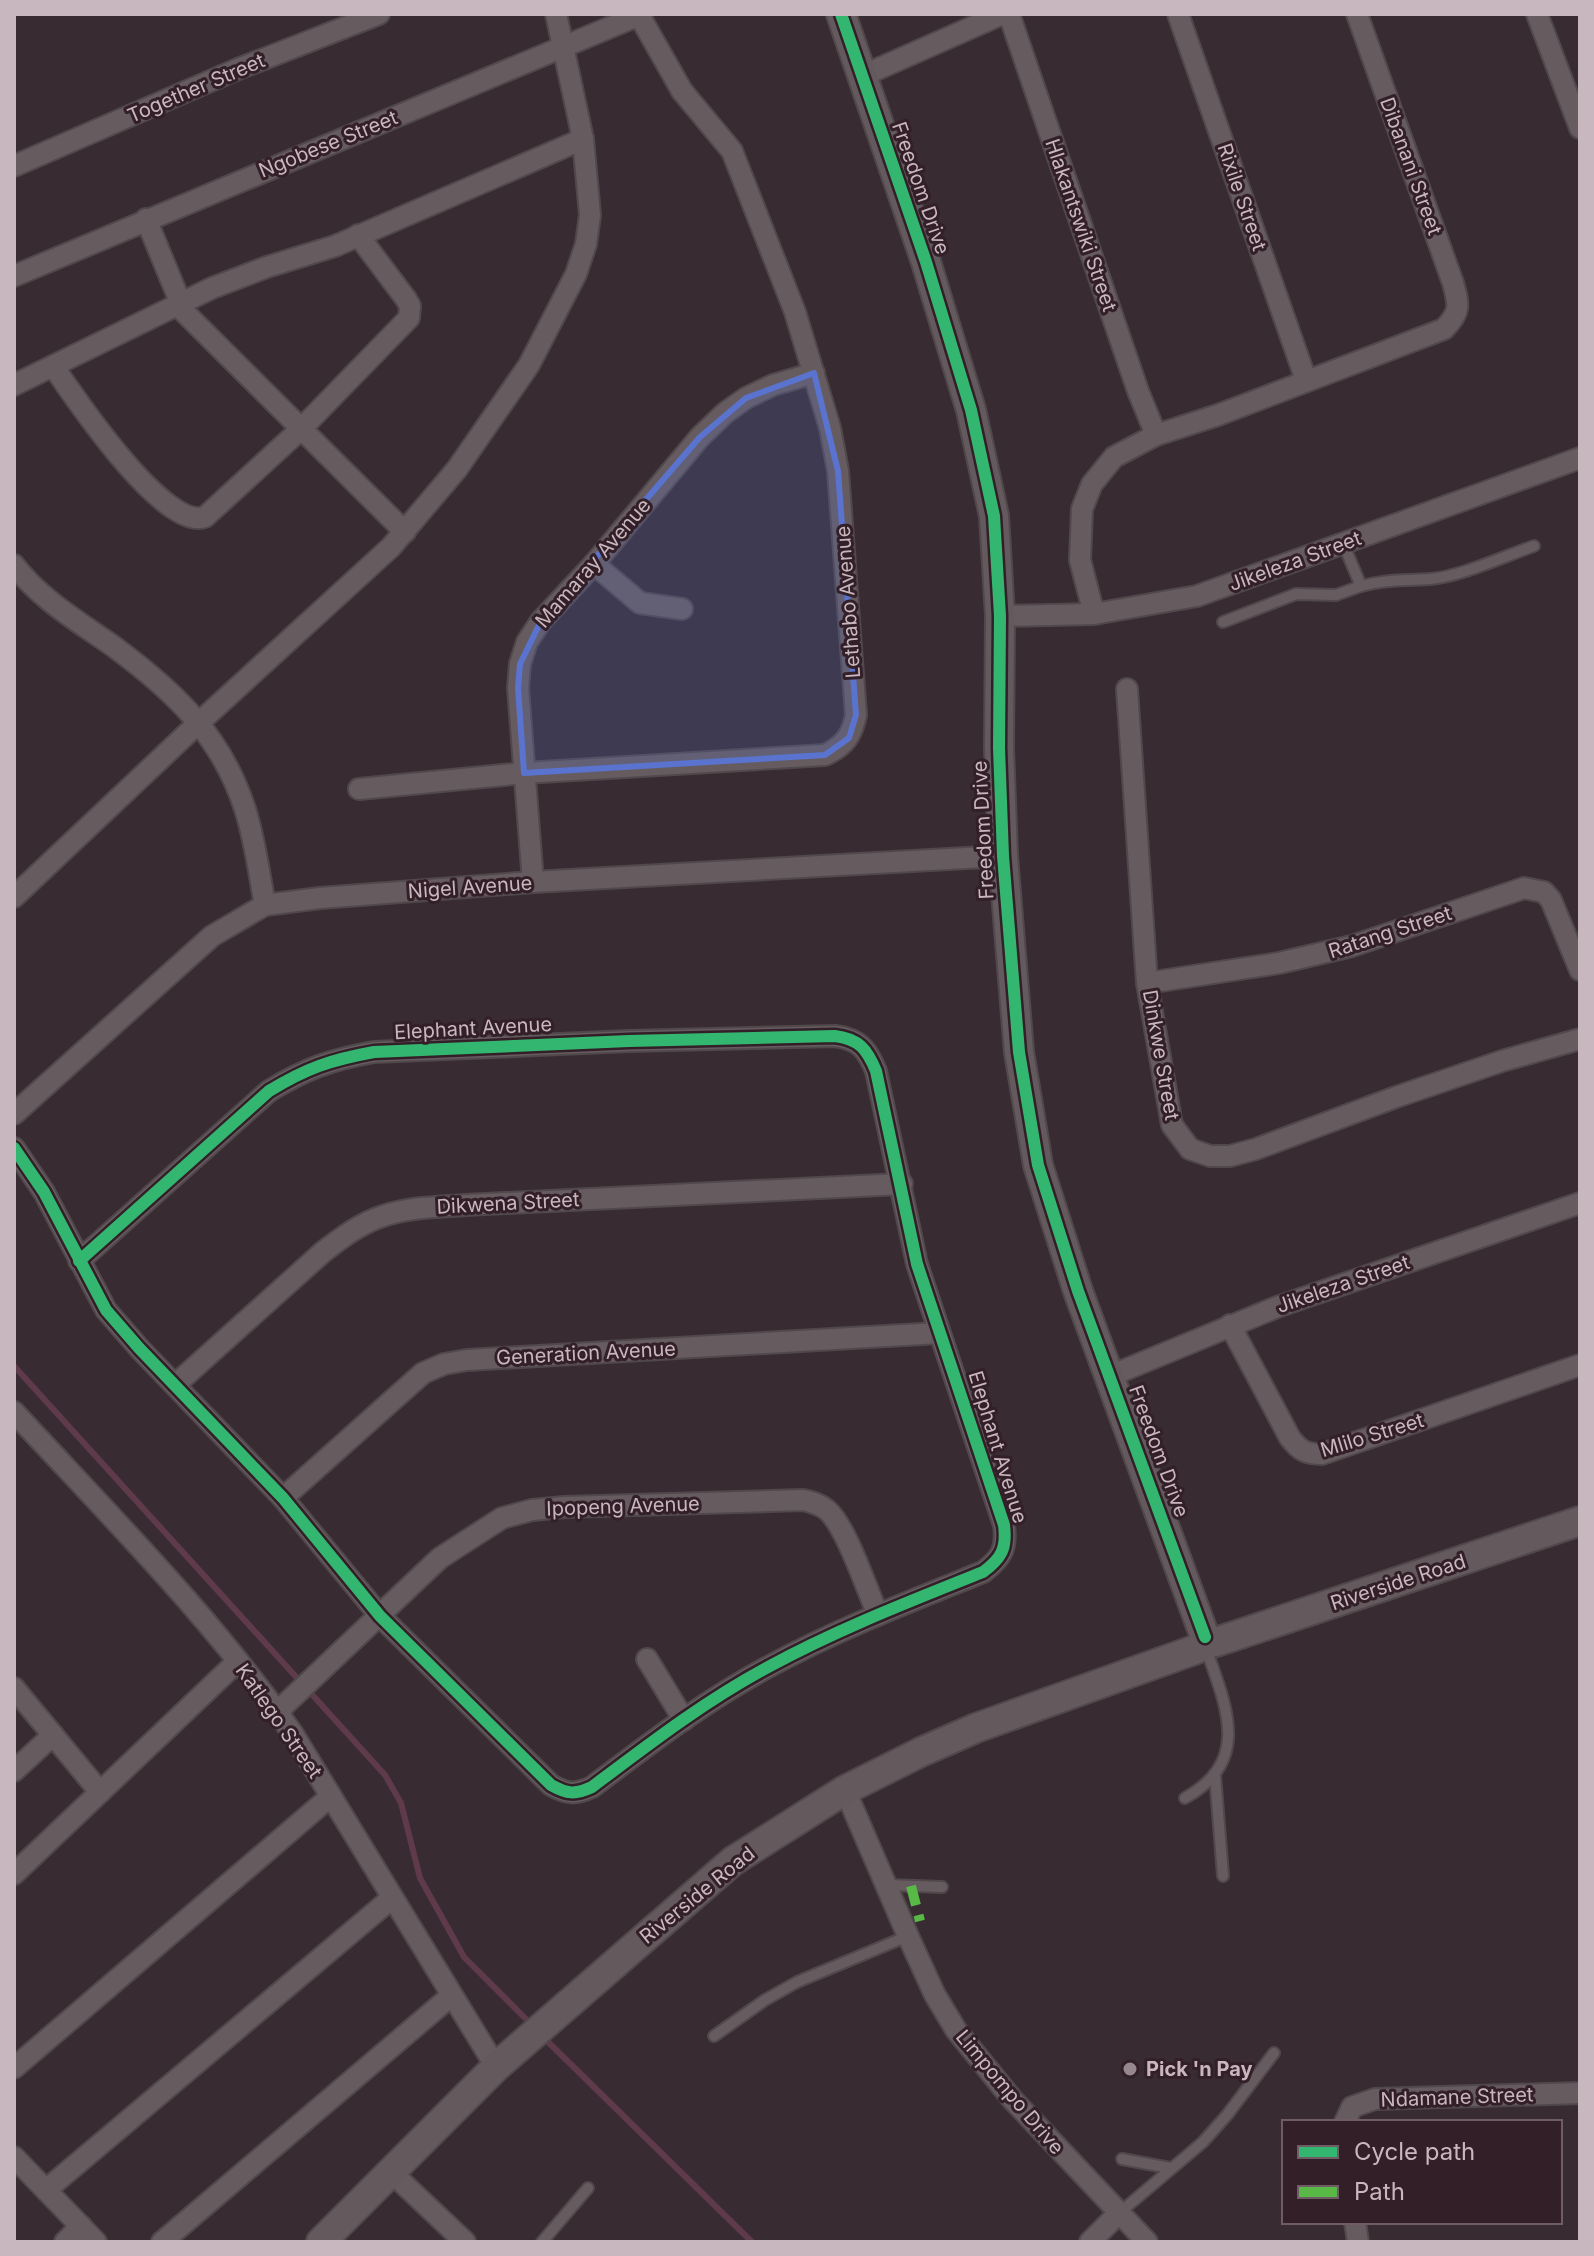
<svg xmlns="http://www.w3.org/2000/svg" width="1594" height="2256" font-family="Inter,sans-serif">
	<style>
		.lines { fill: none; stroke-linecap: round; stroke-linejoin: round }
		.stream { stroke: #5f3a4b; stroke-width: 6 }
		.lane-casing { stroke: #51484c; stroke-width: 14 }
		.street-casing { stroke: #51484c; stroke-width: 24 }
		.secondary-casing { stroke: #51484c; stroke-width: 32 }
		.lane { stroke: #665c60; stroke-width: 10 }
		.street { stroke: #665c60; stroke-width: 20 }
		.secondary { stroke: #645a5e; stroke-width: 28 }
		.quiet { stroke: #58b947; stroke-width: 10; stroke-dasharray: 20 10; stroke-linecap: butt }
		.cycleway-casing { stroke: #331f28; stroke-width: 17 }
		.cycleway { stroke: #33b770; stroke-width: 12 }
		.marked { fill: #5973cf; fill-opacity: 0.2; stroke: #5973cf; stroke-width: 6; stroke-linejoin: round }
		.poi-dot { fill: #96868d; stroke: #331f28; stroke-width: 3 }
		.labels { text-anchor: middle; stroke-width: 6; stroke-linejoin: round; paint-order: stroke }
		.street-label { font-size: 20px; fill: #c8b7be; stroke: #331f28 }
		.poi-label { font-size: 20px; font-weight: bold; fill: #c8b7be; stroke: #331f28; text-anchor: start }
	</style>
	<rect width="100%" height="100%" fill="#382c32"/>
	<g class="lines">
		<g class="stream">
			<path d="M14,1366L385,1775L401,1803L420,1878L464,1957L533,2026"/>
			<path d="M543,2037L752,2242"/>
		</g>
		<defs>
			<g id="lane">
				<path d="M1343,543L1361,586C1388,579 1404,581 1430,579C1459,577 1505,556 1534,546"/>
				<path d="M1223,622L1296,594L1336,595L1361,586"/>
				<path d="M1215,1775L1223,1876"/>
				<path d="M1185,1798C1248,1763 1229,1713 1209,1657"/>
				<path d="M887,1885L942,1887"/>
				<path d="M714,2036L765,2000L797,1982L908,1936"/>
				<path d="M1122,2159L1170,2168"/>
				<path d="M1118,2214L1203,2142L1227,2115L1274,2053"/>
				<path d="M542,2242L588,2188"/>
			</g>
			<g id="street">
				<path d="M1009,14L1138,391L1156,435"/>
				<path d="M1178,14L1306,380"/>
				<path d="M1537,14L1580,128"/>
				<path d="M862,76L1002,14"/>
				<path d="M14,166L238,69L379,14"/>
				<path d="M146,219L181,304"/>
				<path d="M14,276L642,14"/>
				<path d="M178,306L405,532"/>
				<path d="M53,366C75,398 164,531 205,517L301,429L409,318L410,306L406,299L358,235"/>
				<path d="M14,385L212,288L267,267L335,246L583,139"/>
				<path d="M594,564L640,603L682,609"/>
				<path d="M14,565C40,599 79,622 113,646C174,691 221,735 245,809C255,840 259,873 265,905"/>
				<path d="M1094,614L1080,560L1082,509L1092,484L1114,457L1156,435L1218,415L1444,329C1461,312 1459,305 1453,283L1357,14"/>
				<path d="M1000,616L1094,614L1197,596L1580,458"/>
				<path d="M1127,689L1147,983L1172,1125L1190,1149L1210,1156H1230L1256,1149L1396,1097L1502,1061L1580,1039"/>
				<path d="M359,789L524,773L825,755C844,746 852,736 856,715L838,471L830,428L795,312L732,151L682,91L639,15"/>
				<path d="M533,882L518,688L520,664L527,642L541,621L594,564L700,437L725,413L746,398L773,385L814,373"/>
				<path d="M14,897L192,729L391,547L457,469L529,365L576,274L586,244L590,215L583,139L556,14"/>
				<path d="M1147,983L1279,963L1352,946L1524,888L1544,892L1551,900L1580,970"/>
				<path d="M14,1114L212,936L265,905L320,898L533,882L1003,856"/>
				<path d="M14,1148L44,1192L106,1310L139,1348L283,1498L380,1616L551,1785C567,1794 575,1795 592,1787C649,1744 706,1700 770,1666C838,1629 911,1601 983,1572C1002,1558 1007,1548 1004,1525L917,1264L876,1071C867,1049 859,1039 835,1036L629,1041L374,1052C330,1060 307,1068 269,1091L79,1261"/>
				<path d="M1230,1325L1290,1438C1300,1451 1306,1454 1322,1454L1580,1365"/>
				<path d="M1110,1376L1277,1307L1580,1203"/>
				<path d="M176,1384L323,1252C341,1238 361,1223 383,1216C409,1207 438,1207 465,1205L902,1184"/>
				<path d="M14,1412C110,1516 212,1618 293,1734L496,2067"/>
				<path d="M283,1498L423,1373L444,1364L467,1360L939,1333"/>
				<path d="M647,1659L684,1720"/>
				<path d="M14,1688L100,1792"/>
				<path d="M277,1712L440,1558L502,1518L532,1510L564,1507L803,1500C812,1502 820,1504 827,1510C846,1526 867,1590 878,1615"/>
				<path d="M14,1771L53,1735"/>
				<path d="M845,1790L908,1936L935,1995L956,2030L1012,2099L1147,2242"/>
				<path d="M14,1874L238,1661"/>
				<path d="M14,2068L331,1796"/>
				<path d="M1345,2122L1352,2107L1375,2099L1580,2093"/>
				<path d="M14,2157L96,2242"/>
				<path d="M390,2171L465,2242"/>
				<path d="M46,2190L392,1898"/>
				<path d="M1355,2222L1358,2242"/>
				<path d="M65,2242L81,2226"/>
				<path d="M162,2242L451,1996"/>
				<path d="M1090,2242L1118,2214"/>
			</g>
			<g id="secondary">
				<path d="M841,14L926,262L971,410L994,516L1000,616L999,748L1003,856L1019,1052L1038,1165L1078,1291L1205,1637"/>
				<path d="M1216,1642L1580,1521"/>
				<path d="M321,2242L496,2067L733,1861L845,1790L921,1752L976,1728L1197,1649"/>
			</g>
		</defs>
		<use href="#lane" class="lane-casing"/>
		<use href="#street" class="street-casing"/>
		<use href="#secondary" class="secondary-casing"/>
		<use href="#lane" class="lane"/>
		<use href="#street" class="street"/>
		<use href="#secondary" class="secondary"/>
		<path class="quiet" d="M911,1886L920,1921"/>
		<defs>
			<g id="cycleway">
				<path d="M841,14L926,262L971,410L994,516L1000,616L999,748L1003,856L1019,1052L1038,1165L1078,1291L1205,1637"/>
				<path d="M14,1148L44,1192L106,1310L139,1348L283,1498L380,1616L551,1785C567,1794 575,1795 592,1787C649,1744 706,1700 770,1666C838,1629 911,1601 983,1572C1002,1558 1007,1548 1004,1525L917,1264L876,1071C867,1049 859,1039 835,1036L629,1041L374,1052C330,1060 307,1068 269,1091L79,1261"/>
			</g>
		</defs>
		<use href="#cycleway" class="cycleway-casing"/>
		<use href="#cycleway" class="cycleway"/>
	</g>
	<path class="marked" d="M814,373L838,471L856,715L849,738L825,755L524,773L518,688L520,664L541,621L700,437L746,398Z"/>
	<circle class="poi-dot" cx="1130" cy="2069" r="8"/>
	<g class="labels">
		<g class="street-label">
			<text transform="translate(196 88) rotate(-23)" y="7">Together Street</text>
			<text transform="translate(328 144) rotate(-22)" y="7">Ngobese Street</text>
			<text transform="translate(1411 166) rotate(70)" y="7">Dibanani Street</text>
			<text transform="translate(921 188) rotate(71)" y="7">Freedom Drive</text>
			<text transform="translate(1242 197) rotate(71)" y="7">Rixile Street</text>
			<text transform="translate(1081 225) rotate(71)" y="7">Hlakantswiki Street</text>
			<text transform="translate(1295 561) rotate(-20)" y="7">Jikeleza Street</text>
			<text transform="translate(593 563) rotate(-49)" y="7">Mamaray Avenue</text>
			<text transform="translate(848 602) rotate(-94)" y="7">Lethabo Avenue</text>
			<text transform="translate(983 830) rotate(-93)" y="7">Freedom Drive</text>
			<text transform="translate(470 887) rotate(-4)" y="7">Nigel Avenue</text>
			<text transform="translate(1390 932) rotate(-18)" y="7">Ratang Street</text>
			<text transform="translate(473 1028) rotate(-3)" y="7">Elephant Avenue</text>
			<text transform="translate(1161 1055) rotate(80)" y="7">Dinkwe Street</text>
			<text transform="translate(508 1203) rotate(-3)" y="7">Dikwena Street</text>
			<text transform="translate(1343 1284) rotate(-19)" y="7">Jikeleza Street</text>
			<text transform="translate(586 1353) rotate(-3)" y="7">Generation Avenue</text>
			<text transform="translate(1372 1435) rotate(-17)" y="7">Mlilo Street</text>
			<text transform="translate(998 1447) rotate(73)" y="7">Elephant Avenue</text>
			<text transform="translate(1159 1451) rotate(70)" y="7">Freedom Drive</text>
			<text transform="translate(623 1506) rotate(-2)" y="7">Ipopeng Avenue</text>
			<text transform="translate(1398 1582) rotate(-18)" y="7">Riverside Road</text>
			<text transform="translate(279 1721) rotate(55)" y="7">Katlego Street</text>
			<text transform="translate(697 1895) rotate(-39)" y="7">Riverside Road</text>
			<text transform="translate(1010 2092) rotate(50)" y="7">Limpompo Drive</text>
			<text transform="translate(1457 2097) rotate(-2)" y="7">Ndamane Street</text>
		</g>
		<g class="poi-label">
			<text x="1146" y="2076">Pick 'n Pay</text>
		</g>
	</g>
	<rect width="1594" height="2256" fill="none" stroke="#c8b7be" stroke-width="32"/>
	<rect x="1282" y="2120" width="280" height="104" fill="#331f28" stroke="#6f5c64" stroke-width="2"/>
	<rect x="1298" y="2146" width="40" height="12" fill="#33b770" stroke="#6f5c64" stroke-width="2"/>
	<text x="1354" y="2160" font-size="24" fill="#c8b7be">Cycle path</text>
	<rect x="1298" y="2186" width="40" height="12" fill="#58b947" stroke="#6f5c64" stroke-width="2"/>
	<text x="1354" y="2200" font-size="24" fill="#c8b7be">Path</text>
</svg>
